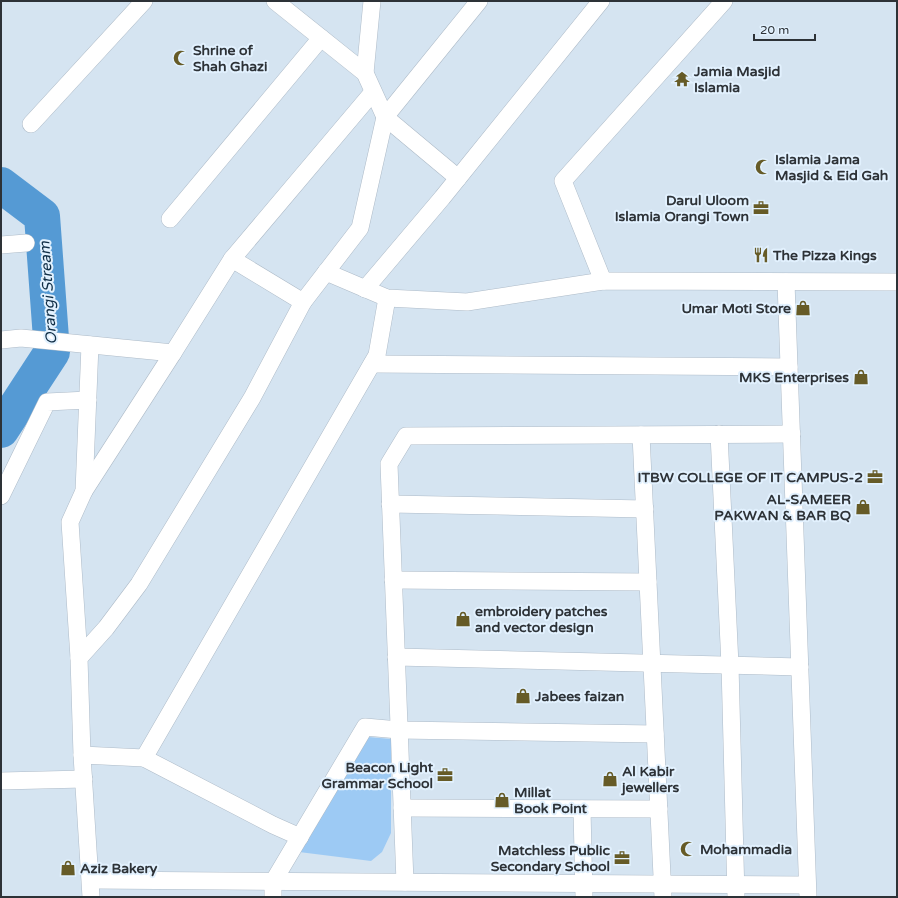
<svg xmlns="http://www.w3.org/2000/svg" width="898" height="898" font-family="'Varela Round',sans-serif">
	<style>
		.green { fill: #9dcaf4 }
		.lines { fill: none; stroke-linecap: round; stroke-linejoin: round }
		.river { stroke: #559ad4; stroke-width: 36 }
		.street-casing { stroke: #aebbc8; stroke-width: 18 }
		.street { stroke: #fff; stroke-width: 17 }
		.labels { text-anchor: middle; stroke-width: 4; stroke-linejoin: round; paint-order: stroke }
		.poi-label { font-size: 14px; font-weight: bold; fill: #2d3237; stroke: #e2f1fe; text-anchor: start }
		.water-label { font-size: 15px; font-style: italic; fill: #102e46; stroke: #e2f1fe }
	</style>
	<rect width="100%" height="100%" fill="#d5e4f1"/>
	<path class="green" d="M368,737L391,739V833L382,852L371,861L299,852Z"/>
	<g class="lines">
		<path class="river" d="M1,185L42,216L52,352L1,430"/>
		<defs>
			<g id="street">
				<path d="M275,1L365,73L385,117L458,178"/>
				<path d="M365,73L372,1"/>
				<path d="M31,124L144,1"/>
				<path d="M170,219L321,38"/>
				<path d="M1,245L26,243"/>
				<path d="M232,259L373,92"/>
				<path d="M326,272L387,298L467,302L603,281L897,282"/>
				<path d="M603,281L563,181L724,1"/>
				<path d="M786,282L808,897"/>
				<path d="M365,289L442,198L601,1"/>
				<path d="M1,340L21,338L173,353L232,259L303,302"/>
				<path d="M372,364L789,367"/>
				<path d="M719,434L730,665L736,897"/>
				<path d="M641,435L663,897"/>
				<path d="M84,491L173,353"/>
				<path d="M1,496L47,402L88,400"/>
				<path d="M390,504L645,509"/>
				<path d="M393,580L648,582"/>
				<path d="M396,657L800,667"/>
				<path d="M79,658L70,522L84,491L90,345"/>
				<path d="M82,755L144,758L377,355L387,298"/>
				<path d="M144,758L273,825L300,837"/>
				<path d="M1,781L84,779"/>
				<path d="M402,808L659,809"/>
				<path d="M582,809L584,897"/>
				<path d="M91,880L807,885"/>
				<path d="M405,882L389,464L406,436L792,434"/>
				<path d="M91,897L82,755L79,658L106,628L139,584L252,398L303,302L360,228L385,117L479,1"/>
				<path d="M273,897V882L365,727L399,730L655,734"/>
			</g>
		</defs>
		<use href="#street" class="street-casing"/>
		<use href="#street" class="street"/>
	</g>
	<defs>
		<symbol id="mosque-bare" viewBox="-9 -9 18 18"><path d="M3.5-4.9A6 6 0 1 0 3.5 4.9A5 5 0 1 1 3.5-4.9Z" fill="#665b27" stroke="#e2f1fe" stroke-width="2.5" paint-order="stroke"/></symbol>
		<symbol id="temple-bare" viewBox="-9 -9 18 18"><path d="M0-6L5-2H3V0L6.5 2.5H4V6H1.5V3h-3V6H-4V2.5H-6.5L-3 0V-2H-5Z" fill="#665b27" stroke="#e2f1fe" stroke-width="2.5" paint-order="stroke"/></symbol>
		<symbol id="office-bare" viewBox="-9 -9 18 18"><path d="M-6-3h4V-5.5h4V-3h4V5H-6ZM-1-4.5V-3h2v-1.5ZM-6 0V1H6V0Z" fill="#665b27" stroke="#e2f1fe" stroke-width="2.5" paint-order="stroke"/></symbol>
		<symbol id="restaurant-bare" viewBox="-9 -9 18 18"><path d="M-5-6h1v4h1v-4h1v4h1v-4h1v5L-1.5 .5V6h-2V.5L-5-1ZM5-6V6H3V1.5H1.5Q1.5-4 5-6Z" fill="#665b27" stroke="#e2f1fe" stroke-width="2.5" paint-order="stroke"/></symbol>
		<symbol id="shop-bare" viewBox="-9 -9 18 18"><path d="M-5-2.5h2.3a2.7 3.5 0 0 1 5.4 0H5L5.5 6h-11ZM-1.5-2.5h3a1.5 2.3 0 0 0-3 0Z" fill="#665b27" stroke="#e2f1fe" stroke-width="2.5" paint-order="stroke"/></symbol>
	</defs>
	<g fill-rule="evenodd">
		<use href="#mosque-bare" x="170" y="47" width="22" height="22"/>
		<use href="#temple-bare" x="671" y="68" width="22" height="22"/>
		<use href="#mosque-bare" x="752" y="156" width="22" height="22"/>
		<use href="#office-bare" x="750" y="197" width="22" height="22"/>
		<use href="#restaurant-bare" x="750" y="244" width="22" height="22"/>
		<use href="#shop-bare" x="792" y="297" width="22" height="22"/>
		<use href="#shop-bare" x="850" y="366" width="22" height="22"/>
		<use href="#office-bare" x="864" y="466" width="22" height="22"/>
		<use href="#shop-bare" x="852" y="496" width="22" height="22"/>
		<use href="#shop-bare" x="452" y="608" width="22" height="22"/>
		<use href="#shop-bare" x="512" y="685" width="22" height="22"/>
		<use href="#office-bare" x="434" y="764" width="22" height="22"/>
		<use href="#shop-bare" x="599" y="768" width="22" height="22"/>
		<use href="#shop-bare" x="491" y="789" width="22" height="22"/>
		<use href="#mosque-bare" x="677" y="838" width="22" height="22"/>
		<use href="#office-bare" x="611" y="847" width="22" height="22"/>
		<use href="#shop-bare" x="57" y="857" width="22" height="22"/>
	</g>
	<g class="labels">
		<g class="poi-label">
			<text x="193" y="55">Shrine of<tspan x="193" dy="16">Shah Ghazi</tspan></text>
			<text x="694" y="76">Jamia Masjid<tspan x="694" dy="16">Islamia</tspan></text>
			<text x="775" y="164">Islamia Jama<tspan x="775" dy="16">Masjid &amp; Eid Gah</tspan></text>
			<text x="749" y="205" text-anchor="end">Darul Uloom<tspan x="749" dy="16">Islamia Orangi Town</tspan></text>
			<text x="773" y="260">The Pizza Kings</text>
			<text x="791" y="313" text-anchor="end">Umar Moti Store</text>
			<text x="849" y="382" text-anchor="end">MKS Enterprises</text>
			<text x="863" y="482" text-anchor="end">ITBW COLLEGE OF IT CAMPUS-2</text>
			<text x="851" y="504" text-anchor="end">AL-SAMEER<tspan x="851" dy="16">PAKWAN &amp; BAR BQ</tspan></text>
			<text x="475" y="616">embroidery patches<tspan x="475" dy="16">and vector design</tspan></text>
			<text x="535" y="701">Jabees faizan</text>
			<text x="433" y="772" text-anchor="end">Beacon Light<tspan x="433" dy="16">Grammar School</tspan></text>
			<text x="622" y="776">Al Kabir<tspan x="622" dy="16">jewellers</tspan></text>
			<text x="514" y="797">Millat<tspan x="514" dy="16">Book Point</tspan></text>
			<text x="700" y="854">Mohammadia</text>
			<text x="610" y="855" text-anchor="end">Matchless Public<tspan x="610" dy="16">Secondary School</tspan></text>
			<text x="80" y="873">Aziz Bakery</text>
		</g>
		<g class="water-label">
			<text transform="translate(48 293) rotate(-94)" y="5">Orangi Stream</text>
		</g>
	</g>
	<rect width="898" height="898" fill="none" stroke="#2d3237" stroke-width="4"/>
	<path d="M754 34v6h61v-6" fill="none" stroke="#2d3237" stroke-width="2"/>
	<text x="760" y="34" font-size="12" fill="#2d3237" stroke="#e2f1fe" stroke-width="3" paint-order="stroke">20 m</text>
</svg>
